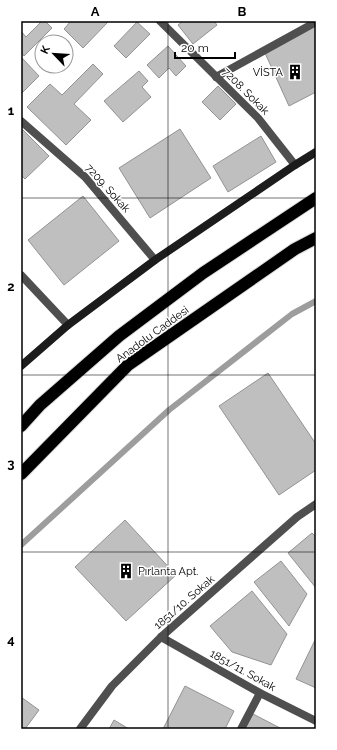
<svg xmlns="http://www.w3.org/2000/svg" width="337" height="750" font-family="Raleway,sans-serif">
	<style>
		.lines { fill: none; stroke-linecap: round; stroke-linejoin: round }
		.stream { stroke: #9d9d9d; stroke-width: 6 }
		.building { fill: #bfbfbf; stroke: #939393 }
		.highway-casing { stroke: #dbdbdb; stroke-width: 14 }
		.street { stroke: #4f4f4f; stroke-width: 8 }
		.secondary { stroke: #1c1c1c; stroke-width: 8 }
		.highway { stroke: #000; stroke-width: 12 }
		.grid { fill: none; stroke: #000; stroke-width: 1; stroke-opacity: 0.55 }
		.labels { text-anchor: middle; stroke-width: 3; stroke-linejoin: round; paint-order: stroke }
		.poi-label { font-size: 11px; fill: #000; stroke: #fff; text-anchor: end }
		.street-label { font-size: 11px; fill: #000; stroke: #fff }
		.neatline { fill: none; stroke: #000; stroke-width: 1.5 }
		.grid-label { font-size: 13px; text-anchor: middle; font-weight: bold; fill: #000 }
	</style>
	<rect width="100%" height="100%" fill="#fff"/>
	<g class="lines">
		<path class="stream" d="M21,545L169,410L292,314L316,301"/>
	</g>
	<g class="building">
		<path d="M42,21H45L52,28L24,56L21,52V31L26,37Z"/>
		<path d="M71,21H107L108,22L83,48L64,29Z"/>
		<path d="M183,21H214L217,25L193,44L178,25Z"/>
		<path d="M137,22L150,34L126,58L114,46Z"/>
		<path d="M316,24V92L289,106L265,53Z"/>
		<path d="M168,46L186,66L176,76L169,68L159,78L147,65Z"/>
		<path d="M21,58H22L39,76L21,94Z"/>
		<path d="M93,64L103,74L74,104L91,120L66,145L27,107L50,84L62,95Z"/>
		<path d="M139,71L148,81L142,87L151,97L123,122L104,101Z"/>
		<path d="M218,86L236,104L220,120L202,102Z"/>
		<path d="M21,128L49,156L25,179L21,175Z"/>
		<path d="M180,129L211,178L150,218L119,168Z"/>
		<path d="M261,136L276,162L228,192L213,166Z"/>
		<path d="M83,196L119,241L64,285L28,240Z"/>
		<path d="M268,373L316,444V470L279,495L219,406Z"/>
		<path d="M125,520L176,575L126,621L75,567Z"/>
		<path d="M312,533L316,537V588L288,553Z"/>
		<path d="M281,561L307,594L289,626L254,582Z"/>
		<path d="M252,591L287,634L271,665L232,652L210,626Z"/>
		<path d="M316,638V688L296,679Z"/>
		<path d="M185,686L234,711L225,729H163Z"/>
		<path d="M21,697L39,710L25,729H21Z"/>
		<path d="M253,714L282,729H245Z"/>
		<path d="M114,720L129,729H109Z"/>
	</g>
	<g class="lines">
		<defs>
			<g id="highway">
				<path d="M21,426L40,405L119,336L203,273L316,198"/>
				<path d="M21,474L128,365L295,249L316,238"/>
			</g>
		</defs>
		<use href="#highway" class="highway-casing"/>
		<g class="street">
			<path d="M160,21L258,118L295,165"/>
			<path d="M216,77L316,22"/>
			<path d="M21,121L85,177L155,260"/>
			<path d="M21,275L68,325"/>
			<path d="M161,637L260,693L316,721"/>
			<path d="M80,729L112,686L161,637L297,517L316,504"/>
			<path d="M241,729L260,693"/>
		</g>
		<path class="secondary" d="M21,366L68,325L155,260L295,165L316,152"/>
		<use href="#highway" class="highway"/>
	</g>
	<path class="grid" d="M168,21V729M21,198H316M21,375H316M21,552H316"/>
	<defs>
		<symbol id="building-bare" viewBox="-9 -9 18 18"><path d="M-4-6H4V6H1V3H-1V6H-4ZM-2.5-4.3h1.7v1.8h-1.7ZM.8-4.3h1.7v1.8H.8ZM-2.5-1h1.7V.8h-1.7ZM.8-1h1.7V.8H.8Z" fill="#000" stroke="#fff" stroke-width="2.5" paint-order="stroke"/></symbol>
	</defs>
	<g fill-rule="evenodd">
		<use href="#building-bare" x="284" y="61" width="22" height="22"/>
		<use href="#building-bare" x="115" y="560" width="22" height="22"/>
	</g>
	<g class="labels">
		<g class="poi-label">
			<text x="283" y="76">VİSTA</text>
			<text x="138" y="575" text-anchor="start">Pırlanta Apt.</text>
		</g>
		<g class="street-label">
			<text transform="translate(246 91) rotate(45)" y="4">7208. Sokak</text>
			<text transform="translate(108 188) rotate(48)" y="4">7209. Sokak</text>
			<text transform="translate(152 334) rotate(-36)" y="4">Anadolu Caddesi</text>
			<text transform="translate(184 602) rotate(-41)" y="4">1851/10. Sokak</text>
			<text transform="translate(243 670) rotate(29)" y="4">1851/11. Sokak</text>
		</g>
	</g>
	<rect width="337" height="750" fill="none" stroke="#ffffff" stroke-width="44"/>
	<g transform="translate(54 54) rotate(295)"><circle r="19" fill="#ffffff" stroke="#999999"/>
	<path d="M0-3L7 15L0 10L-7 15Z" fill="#000000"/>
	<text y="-6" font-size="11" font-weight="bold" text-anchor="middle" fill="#000000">K</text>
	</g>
	<path d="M175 52v6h60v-6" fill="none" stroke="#000000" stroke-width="2"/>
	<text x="181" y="52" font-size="12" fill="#000000" stroke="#ffffff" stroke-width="3" paint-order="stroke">20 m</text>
	<rect x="22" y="22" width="293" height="706" class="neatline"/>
	<g class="grid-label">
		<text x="95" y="16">A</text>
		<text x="242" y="16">B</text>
		<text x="11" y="115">1</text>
		<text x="11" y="291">2</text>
		<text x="11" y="468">3</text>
		<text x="11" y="644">4</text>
	</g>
</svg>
